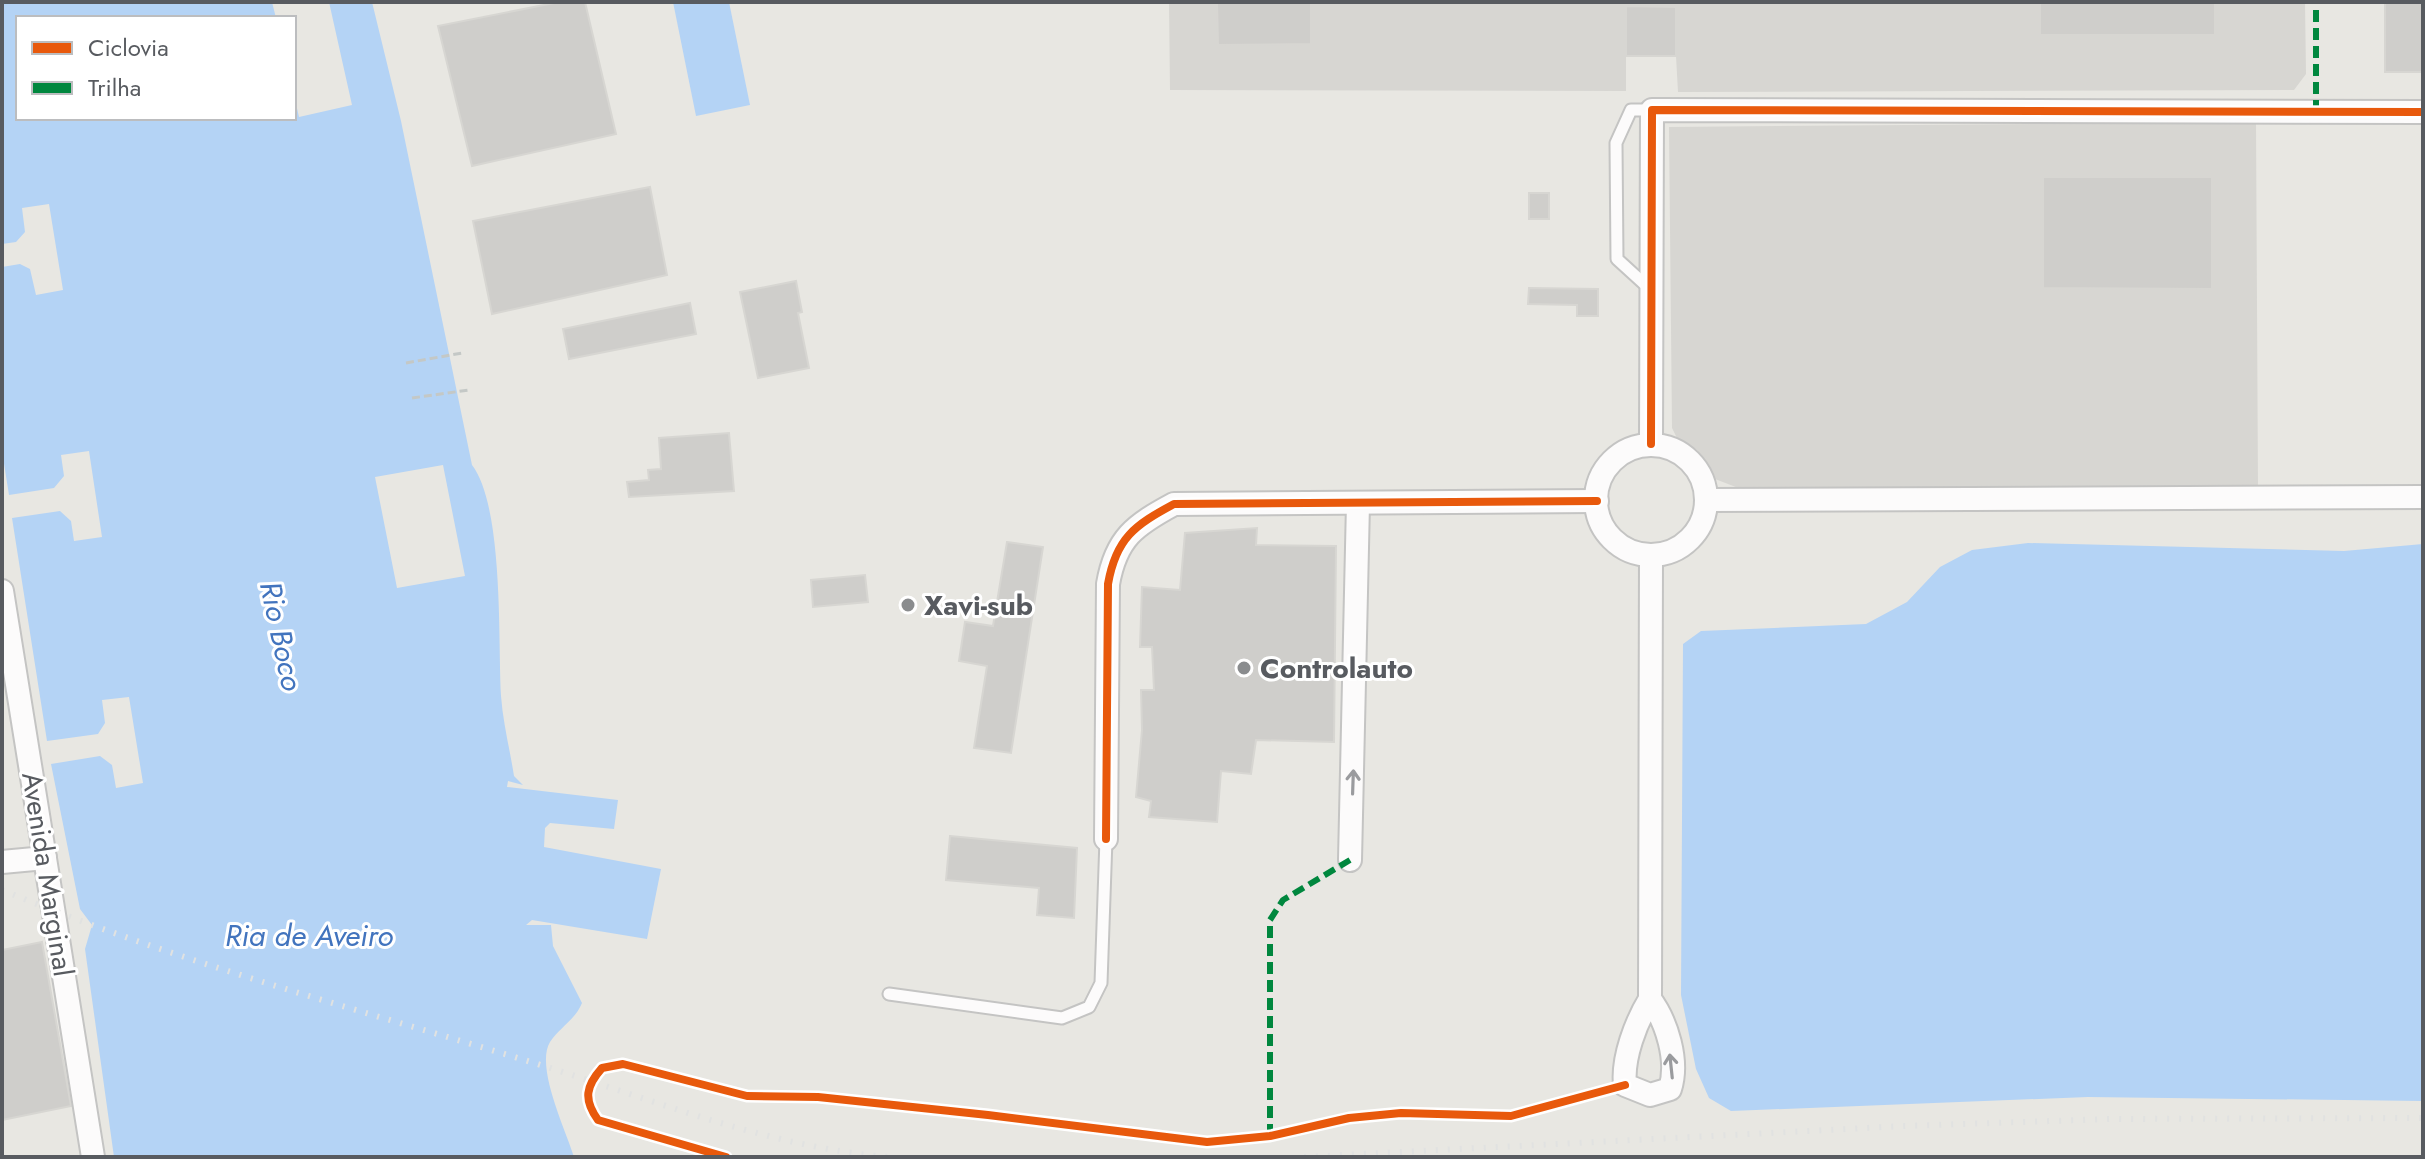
<svg xmlns="http://www.w3.org/2000/svg" width="2425" height="1159" font-family="Jost,sans-serif">
	<style>
		.industrial { fill: #d7d6d2 }
		.water { fill: #b4d3f5; fill-rule: evenodd }
		.building { fill: #cfcecb; stroke: #d7d6d2; stroke-width: 2 }
		.lines { fill: none; stroke-linecap: round; stroke-linejoin: round }
		.lane-casing { stroke: #c4c4c3; stroke-width: 15 }
		.street-casing { stroke: #c4c4c3; stroke-width: 26 }
		.path { stroke: #c4c8c6; stroke-width: 3; stroke-dasharray: 8 4; stroke-linecap: butt }
		.lane { stroke: #fcfbfb; stroke-width: 11 }
		.street { stroke: #fcfbfb; stroke-width: 22 }
		.rail { stroke: #e1e2e1; stroke-width: 6; stroke-dasharray: 2 10; stroke-linecap: butt }
		.quiet { stroke: #00873e; stroke-width: 6; stroke-dasharray: 12 6; stroke-linecap: butt }
		.cycleway-casing { stroke: #fff; stroke-width: 13 }
		.cycleway { stroke: #e8590c; stroke-width: 8 }
		.oneway { stroke: #9a9b9e }
		.poi-dot { fill: #8a8c8e; stroke: #fff; stroke-width: 3 }
		.labels { text-anchor: middle; stroke-width: 6; stroke-linejoin: round; paint-order: stroke }
		.poi-label { font-size: 28px; font-weight: bold; fill: #585b60; stroke: #fff; text-anchor: start }
		.street-label { font-size: 28px; fill: #585b60; stroke: #fff }
		.water-label { font-size: 30px; font-style: italic; fill: #4274be; stroke: #fff }
	</style>
	<rect width="100%" height="100%" fill="#e8e7e2"/>
	<g class="industrial">
		<path d="M1169,2H2305L2306,74L2294,90L1678,92L1676,56H1626V91L1170,90Z"/>
		<path d="M2256,122L2258,487L1741,489L1715,479L1697,450L1677,438L1672,428L1669,127Z"/>
	</g>
	<g class="water">
		<path d="M2,2H272L276,18H18V118H294V95L299,117L352,105L329,2H372L401,121L472,465C504,507 498,642 501,696C503,723 510,750 514,776L523,785L508,781L507,787L618,800L614,829L550,823L545,828L544,847L661,869L647,939L532,920L526,925H551L553,946L582,1003C575,1020 560,1027 550,1042C535,1067 566,1130 574,1157H114L85,949L92,925L80,909L51,764L100,756L112,765L116,788L143,783L129,697L102,700L105,723L98,734L47,741L12,518L60,511L71,521L74,541L102,537L89,451L61,455L64,476L54,488L9,495L2,451V267L20,264L30,269L36,295L63,290L49,204L22,208L25,232L16,242L2,244ZM443,465L465,576L397,588L375,477Z"/>
		<path d="M673,2H729L750,105L696,116Z"/>
		<path d="M2028,543L2344,551L2423,544V1101L2088,1097L1731,1111L1709,1098L1696,1069L1681,995L1683,644L1701,631L1866,624L1907,602L1940,567L1972,550Z"/>
	</g>
	<g class="building">
		<path d="M559,2H585L616,134L472,166L438,26Z"/>
		<path d="M1217,2H1311V44L1218,45Z"/>
		<rect x="2040" y="2" width="175" height="33"/>
		<rect x="2385" y="2" width="38" height="70"/>
		<path d="M1626,6L1676,7V56H1626Z"/>
		<path d="M2043,177H2212V289L2043,288Z"/>
		<path d="M650,187L667,275L492,314L473,221Z"/>
		<rect x="1529" y="193" width="20" height="26"/>
		<path d="M796,281L802,312L798,313L809,368L758,378L740,292Z"/>
		<path d="M1529,288L1598,289V316H1577V305L1528,304Z"/>
		<path d="M690,303L696,334L569,359L563,329Z"/>
		<path d="M729,433L734,491L629,497L627,482L649,480L648,470L661,469L659,438Z"/>
		<path d="M1257,528L1256,545L1336,546L1334,742L1256,740L1251,774L1221,771L1217,822L1149,817L1151,801L1136,797L1142,730L1141,690H1154L1152,647H1140L1142,587L1180,590L1185,533Z"/>
		<path d="M1007,542L1043,547L1011,753L974,748L987,666L959,661L965,622L993,626Z"/>
		<path d="M865,575L868,602L813,607L811,580Z"/>
		<path d="M950,836L1077,848L1074,918L1037,915L1039,888L946,880Z"/>
		<path d="M42,942L71,1106L2,1120V950Z"/>
	</g>
	<g class="lines">
		<defs>
			<g id="lane">
				<path d="M1651,290L1617,259L1616,143L1631,110H1652"/>
				<path d="M889,994L1062,1018L1089,1007L1101,983L1106,839"/>
			</g>
			<g id="street">
				<path d="M1651,444L1652,110L2423,112"/>
				<circle cx="1651" cy="500" r="55"/>
				<path d="M1706,500L2423,497"/>
				<path d="M2,591L93,1157"/>
				<path d="M1106,839L1108,584C1116,538 1135,525 1174,504L1597,501"/>
				<path d="M1350,860L1358,503"/>
				<path d="M2,862L45,858"/>
				<path d="M1650,999C1667,1022 1679,1061 1670,1089L1650,1095L1625,1085C1622,1058 1636,1022 1650,999L1651,556"/>
			</g>
		</defs>
		<use href="#lane" class="lane-casing"/>
		<use href="#street" class="street-casing"/>
		<g class="path">
			<path d="M406,363L462,353"/>
			<path d="M412,398L469,390"/>
		</g>
		<use href="#lane" class="lane"/>
		<use href="#street" class="street"/>
		<g class="rail">
			<path d="M2,890C173,961 354,1008 531,1062C649,1098 764,1146 887,1157"/>
			<path d="M1304,1157L1905,1126L2110,1119L2423,1118"/>
		</g>
		<g class="quiet">
			<path d="M2316,112V2"/>
			<path d="M1270,1136V920L1283,900L1350,860"/>
		</g>
		<defs>
			<g id="cycleway">
				<path d="M1651,444L1652,110L2423,112"/>
				<path d="M1106,839L1108,584C1116,538 1135,525 1174,504L1597,501"/>
				<path d="M726,1157L598,1120C583,1099 586,1086 602,1068L623,1064L747,1096L818,1097L988,1115L1207,1142L1270,1136L1349,1118L1401,1113L1511,1116L1625,1085"/>
			</g>
		</defs>
		<use href="#cycleway" class="cycleway-casing"/>
		<use href="#cycleway" class="cycleway"/>
	</g>
	<defs><path id="oneway-shaft" d="M-6 0H5M1.5-3L5.5 0L1.5 3" fill="none" stroke-width="1.6" stroke-linecap="round" stroke-linejoin="round" transform="scale(2)"/></defs>
	<g class="oneway">
		<use href="#oneway-shaft" transform="translate(1353 782) rotate(-88)"/>
		<use href="#oneway-shaft" transform="translate(1671 1066) rotate(-96)"/>
	</g>
	<g class="poi-dot">
		<circle cx="908" cy="605" r="8"/>
		<circle cx="1244" cy="668" r="8"/>
	</g>
	<g class="labels">
		<g class="poi-label">
			<text x="924" y="615">Xavi-sub</text>
			<text x="1260" y="678">Controlauto</text>
		</g>
		<g class="street-label">
			<text transform="translate(48 874) rotate(81)" y="10">Avenida Marginal</text>
		</g>
		<g class="water-label">
			<text transform="translate(281 636) rotate(78)" y="10">Rio Boco</text>
			<text x="309" y="946">Ria de Aveiro</text>
		</g>
	</g>
	<rect width="2425" height="1159" fill="none" stroke="#585b60" stroke-width="8"/>
	<rect x="16" y="16" width="280" height="104" fill="#ffffff" stroke="#bcbdbf" stroke-width="2"/>
	<rect x="32" y="42" width="40" height="12" fill="#e8590c" stroke="#bcbdbf" stroke-width="2"/>
	<text x="88" y="56" font-size="24" fill="#585b60">Ciclovia</text>
	<rect x="32" y="82" width="40" height="12" fill="#00873e" stroke="#bcbdbf" stroke-width="2"/>
	<text x="88" y="96" font-size="24" fill="#585b60">Trilha</text>
</svg>
